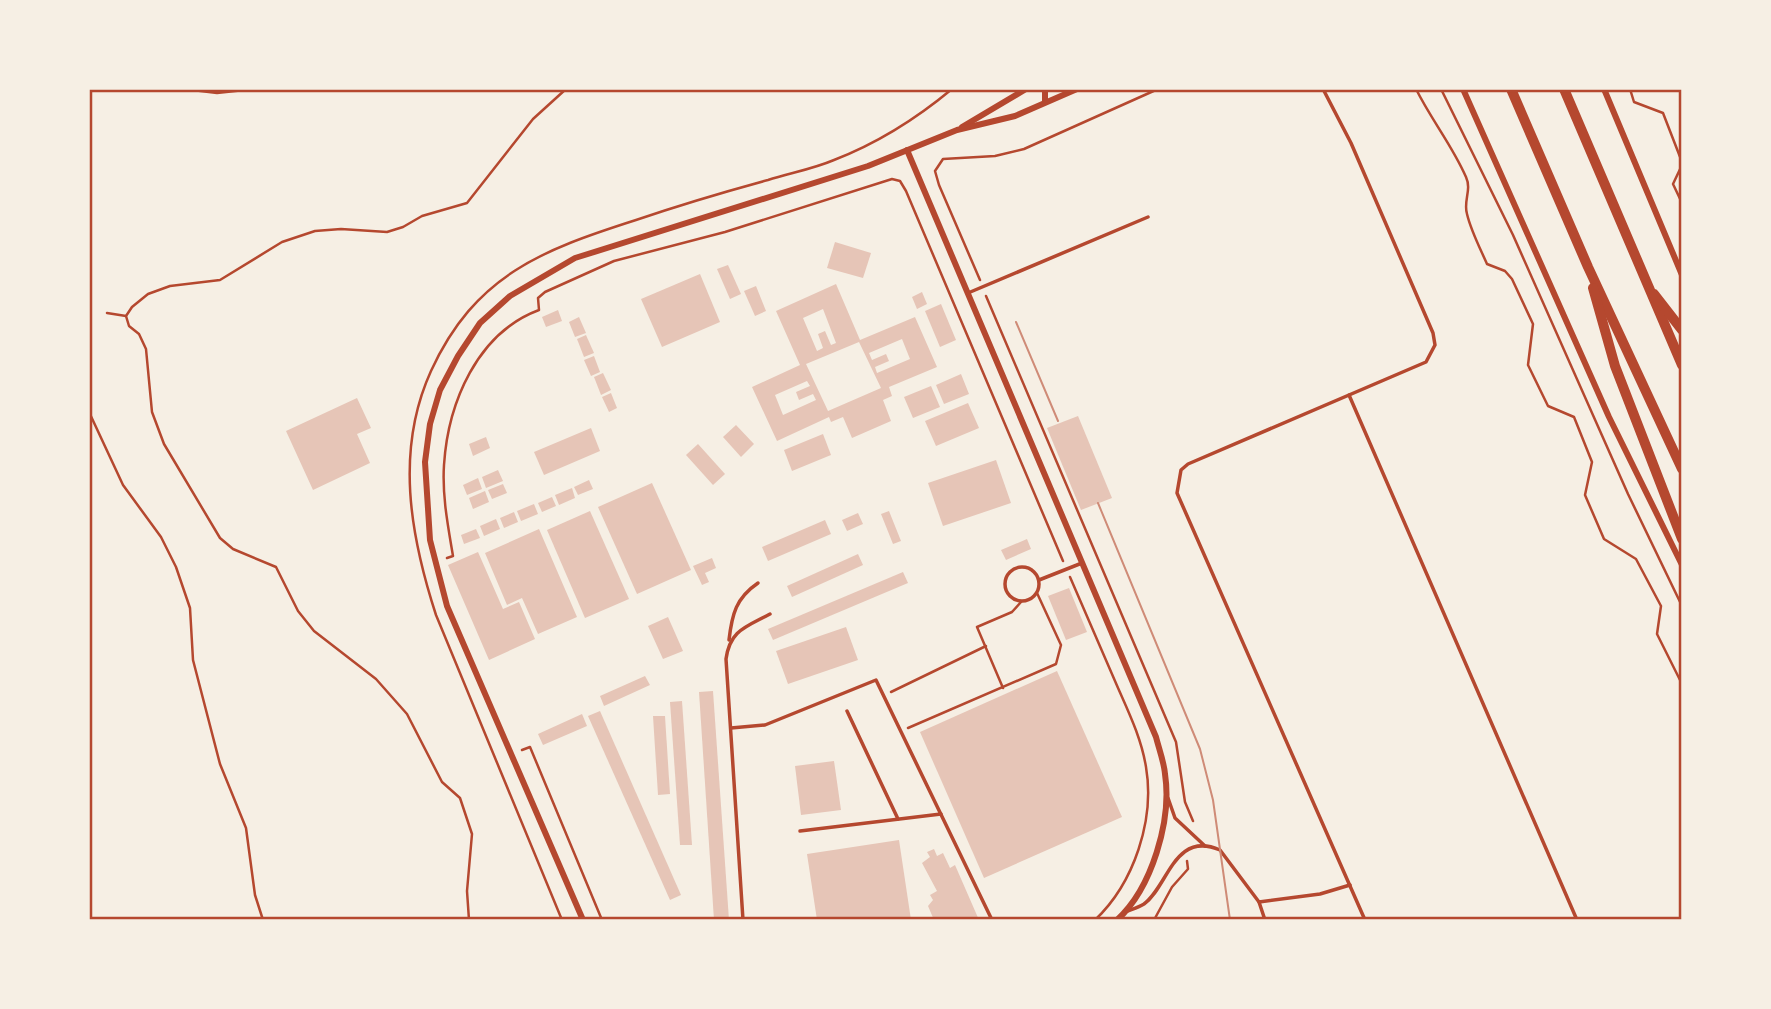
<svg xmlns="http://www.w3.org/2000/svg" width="1771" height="1009" font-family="'PT Sans',sans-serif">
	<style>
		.building { fill: #e6c5b7; fill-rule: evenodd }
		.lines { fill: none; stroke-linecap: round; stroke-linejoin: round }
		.path { stroke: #b5482f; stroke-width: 2.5 }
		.service { stroke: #b5482f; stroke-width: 3.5 }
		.minor { stroke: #b5482f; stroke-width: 6 }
		.primary { stroke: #b5482f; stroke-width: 10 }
		.tram { stroke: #cf8b77; stroke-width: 2 }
		.neatline { fill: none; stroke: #b5482f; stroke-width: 2.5 }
	</style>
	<rect width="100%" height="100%" fill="#f6efe4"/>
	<g class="building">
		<path d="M835,242L871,253L863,278L827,268Z"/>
		<path d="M728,265L741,294L730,299L717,269Z"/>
		<path d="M700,274L720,322L662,347L641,299Z"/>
		<path d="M836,284L860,340L915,317L937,367L889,387L892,396L883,400L891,421L852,438L843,417L831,422L829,417L777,441L752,387L800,365L776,311ZM823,309L836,343L831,345L825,331L818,334L823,348L817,351L803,318ZM902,339L910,359L877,373L875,367L889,361L886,354L872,360L869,353ZM859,342L881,388L828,411L806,364ZM807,381L810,386L796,392L799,400L813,394L816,400L783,415L775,395Z"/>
		<path d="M756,286L766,311L755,316L744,291Z"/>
		<path d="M922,292L927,304L917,309L912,297Z"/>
		<path d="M941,304L956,340L940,347L925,311Z"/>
		<path d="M558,310L562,321L546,327L542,317Z"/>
		<path d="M579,317L586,333L575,337L569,322Z"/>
		<path d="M586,335L594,353L584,357L577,339Z"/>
		<path d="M594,356L600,372L591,376L584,360Z"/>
		<path d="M603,373L611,390L601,395L594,377Z"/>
		<path d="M961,374L969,394L944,404L936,385Z"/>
		<path d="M931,386L940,407L913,418L904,397Z"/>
		<path d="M611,393L617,408L609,412L602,397Z"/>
		<path d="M357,398L371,428L357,434L370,463L313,490L286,431Z"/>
		<path d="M968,403L979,428L936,446L925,421Z"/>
		<path d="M1078,416L1112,498L1081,510L1047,428Z"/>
		<path d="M736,425L754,444L741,457L723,437Z"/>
		<path d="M591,428L600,451L544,475L534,452Z"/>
		<path d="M823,434L831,455L792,471L784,450Z"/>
		<path d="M486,437L490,448L473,456L469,444Z"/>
		<path d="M698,444L725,474L713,485L686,455Z"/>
		<path d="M996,460L1011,503L943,526L928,483Z"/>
		<path d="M498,470L503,481L486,488L482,477Z"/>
		<path d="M478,478L482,489L467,495L463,485Z"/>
		<path d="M589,480L593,489L578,495L574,487Z"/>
		<path d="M652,483L691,570L637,594L598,507Z"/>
		<path d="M503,484L507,493L492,499L488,490Z"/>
		<path d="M572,488L575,498L559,505L555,495Z"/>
		<path d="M485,491L489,502L473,509L469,498Z"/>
		<path d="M552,497L556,506L542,512L538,503Z"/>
		<path d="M534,504L538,514L521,521L517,511Z"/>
		<path d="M590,511L629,599L585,618L547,530Z"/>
		<path d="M889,511L901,541L893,544L881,514Z"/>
		<path d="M514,512L518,522L504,528L500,518Z"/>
		<path d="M858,513L863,524L847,531L842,520Z"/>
		<path d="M496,519L500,529L484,536L480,526Z"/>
		<path d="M825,520L831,534L768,561L762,547Z"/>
		<path d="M476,529L480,538L464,544L461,535Z"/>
		<path d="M539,529L577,617L538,634L522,598L507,605L485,553Z"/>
		<path d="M1027,539L1031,549L1006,560L1001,550Z"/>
		<path d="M478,552L503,609L519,602L535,639L489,660L448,565Z"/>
		<path d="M858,554L863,565L792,597L787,586Z"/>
		<path d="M712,558L716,568L705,573L709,582L702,585L693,566Z"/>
		<path d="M903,572L908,583L773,640L768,629Z"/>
		<path d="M1069,588L1087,632L1066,640L1048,596Z"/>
		<path d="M668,617L683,651L663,659L648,626Z"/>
		<path d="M846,627L858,660L788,684L776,651Z"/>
		<path d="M1057,671L1122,817L984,878L920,732Z"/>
		<path d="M645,676L650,685L604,706L600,696Z"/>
		<path d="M713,691L729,920H714L699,692Z"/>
		<path d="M682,701L692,845H680L670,702Z"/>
		<path d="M600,711L681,895L670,900L588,716Z"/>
		<path d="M582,714L587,726L543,745L538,734Z"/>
		<path d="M653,716H665L670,794L658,795Z"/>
		<path d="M834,761L841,810L801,815L795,766Z"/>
		<path d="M899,840L911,920H817L807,854Z"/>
		<path d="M934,849L937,856L943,853L950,868L955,865L979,920H934L928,906L933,900L930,895L937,891L922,863L930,857L927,852Z"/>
	</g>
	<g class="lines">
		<g class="path">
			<path d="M184,89L217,93L254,89"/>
			<path d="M1416,89C1432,121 1452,145 1466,177C1472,190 1463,201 1467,214C1471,231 1480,248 1487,264L1505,271L1512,279L1533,324L1528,365L1548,406L1574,417L1592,462L1585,495L1604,539L1636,559L1661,606L1657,634L1682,684"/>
			<path d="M1441,89L1513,235L1628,494L1682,606"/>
			<path d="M1630,89L1634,102L1663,113L1682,162"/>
			<path d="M1682,165L1673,184L1682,203"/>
			<path d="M980,280L939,185L935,171L943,159L995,156L1024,149L1158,89"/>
			<path d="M986,296L1176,742L1185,802L1193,821"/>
			<path d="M107,313L126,316"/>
			<path d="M89,412L123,485L161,537L176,567L190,608L193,660L220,764L246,828L255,895L263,920"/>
			<path d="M447,558L453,556C448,526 442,496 444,465C448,403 477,333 539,310L538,298L545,292L614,261L725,232L892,179L900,181L906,191L1063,561"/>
			<path d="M1070,577C1085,611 1100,646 1115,681C1127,709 1141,736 1146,767C1155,820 1134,883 1095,920"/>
			<path d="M1003,688L977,627L1012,612L1021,602"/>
			<path d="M891,692L986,646"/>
			<path d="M908,728L1056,664L1061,645L1037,593"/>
			<path d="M522,750L530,747L602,920"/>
			<path d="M469,920L467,891L472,834L460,798L442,782L407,714L376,679L314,631L298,611L276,567L233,549L220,538L164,444L152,412L146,349L139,334L129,326L126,316L132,307L148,294L170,286L220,280L282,242L315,231L341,229L387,232L403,227L422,216L467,203L533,119L566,89"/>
			<path d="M562,920L436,615C410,535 395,450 431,371C475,275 542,250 636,220C680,205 724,192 768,180C790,173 813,169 834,160C878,143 916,119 952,89"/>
			<path d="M1154,920L1172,887L1188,869L1187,861"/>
		</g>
		<g class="service">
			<path d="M1323,89L1351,143L1433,333L1435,345L1426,362L1188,464L1181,470L1177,493L1365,920"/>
			<path d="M968,293L1148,217"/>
			<path d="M1349,395L1577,920"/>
			<circle cx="1022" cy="584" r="17"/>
			<path d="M1039,580L1082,563"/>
			<path d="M729,640C732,614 736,598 758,583"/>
			<path d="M847,711L898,819"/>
			<path d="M731,728L765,725L876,680L992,920"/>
			<path d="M1168,798L1175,818L1205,846"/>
			<path d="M800,831L941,814"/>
			<path d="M1259,902L1265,920"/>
			<path d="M1128,911C1133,909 1139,907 1144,904C1168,887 1174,830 1220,850L1259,902L1320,894L1350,885"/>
			<path d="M743,920L726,659C730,630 746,627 770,614"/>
		</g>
		<g class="minor">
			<path d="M1463,89L1609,417L1682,565"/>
			<path d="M1604,89L1682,275"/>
			<path d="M1045,102V89"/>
			<path d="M962,127L1026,89"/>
			<path d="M907,150L1156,737C1159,749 1164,762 1165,774C1172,820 1152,888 1117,920"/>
			<path d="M583,920L447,606L430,540L425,462L430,424L440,390L458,356L480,323L510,296L575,258L868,166L957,130L1015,116L1077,89"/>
		</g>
		<g class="primary">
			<path d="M1511,89L1588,267L1682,469"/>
			<path d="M1564,89L1682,365"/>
			<path d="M1593,288L1615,366L1682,539"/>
			<path d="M1654,294L1682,330"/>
		</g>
		<g class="tram">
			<path d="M1016,322L1058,421"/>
			<path d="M1098,503L1200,749L1213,800L1230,920"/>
		</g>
	</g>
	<rect width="1771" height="1009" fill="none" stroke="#f6efe4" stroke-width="182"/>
	<rect x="91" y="91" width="1589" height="827" class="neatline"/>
</svg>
